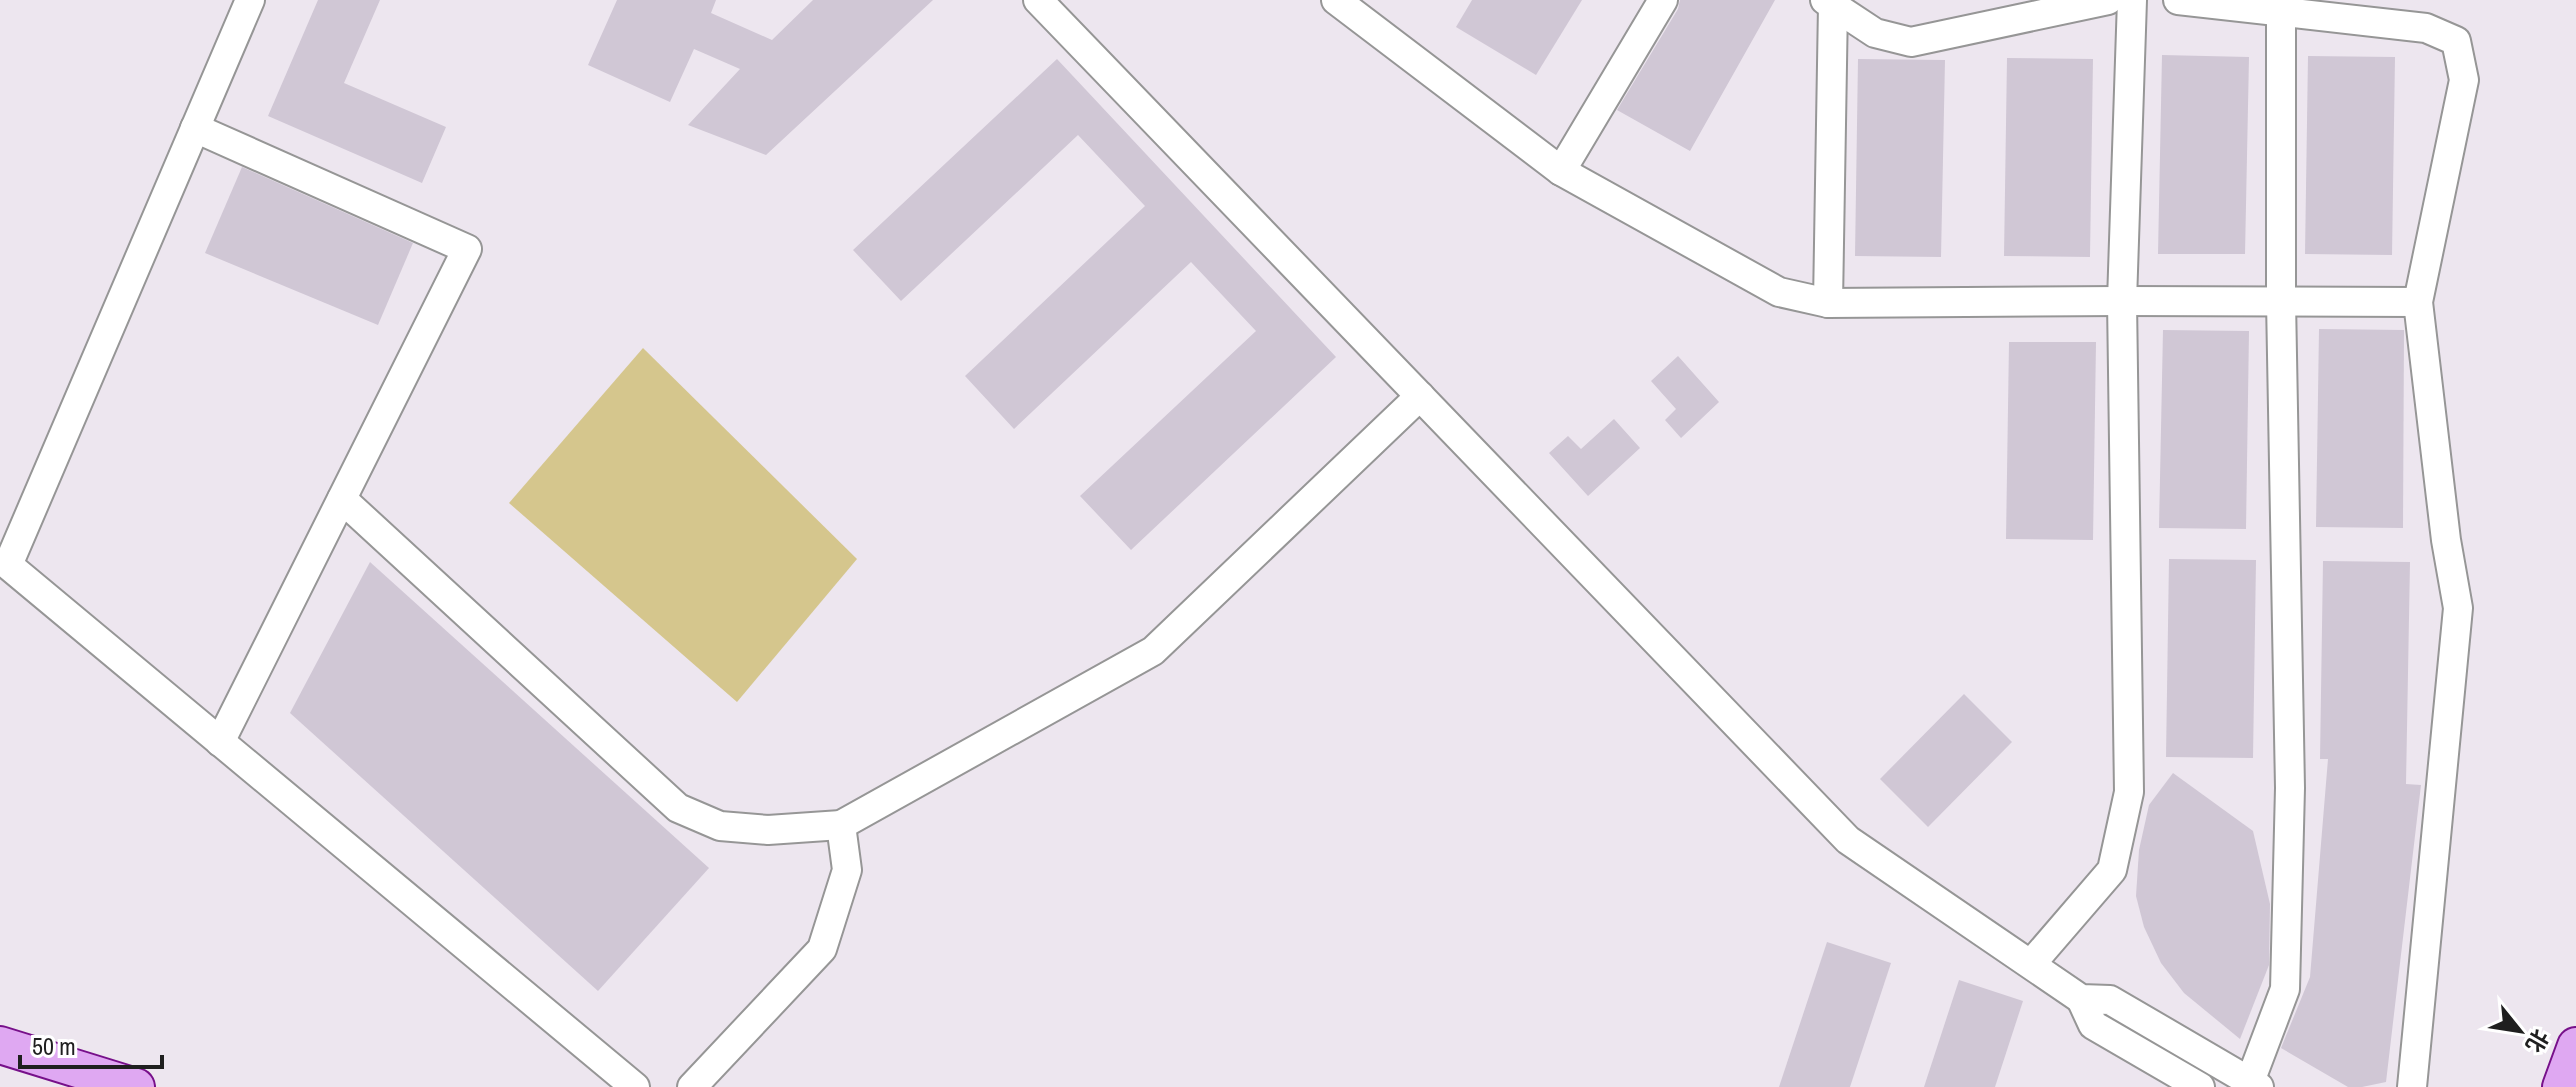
<svg xmlns="http://www.w3.org/2000/svg" width="2576" height="1087" font-family="'Archivo Narrow','Noto Sans SC',sans-serif">
	<style>
		.pitch { fill: #d5c68d }
		.building { fill: #d0c7d5 }
		.lines { fill: none; stroke-linecap: round; stroke-linejoin: round }
		.minor-casing { stroke: #969696; stroke-width: 32 }
		.major-casing { stroke: #77108a; stroke-width: 40 }
		.minor { stroke: #fff; stroke-width: 28 }
		.major { stroke: #dfa8f2; stroke-width: 36 }
	</style>
	<rect width="100%" height="100%" fill="#ede6ef"/>
	<path class="pitch" d="M643,348L857,559L737,702L509,503Z"/>
	<g class="building">
		<path d="M318,0H380L344,83L446,127L422,183L268,116Z"/>
		<path d="M617,0H716L711,13L772,40L813,0H933L766,155L688,125L740,69L694,49L670,102L588,65Z"/>
		<path d="M1472,0H1582L1536,75L1456,27Z"/>
		<path d="M1680,0H1775L1690,151L1617,110L1678,9Z"/>
		<path d="M2162,55L2249,57L2245,254H2158Z"/>
		<path d="M2308,56L2395,57L2392,255L2305,254Z"/>
		<path d="M2007,58L2093,59L2090,257L2004,256Z"/>
		<path d="M1057,59L1336,357L1131,550L1080,496L1256,331L1191,262L1014,429L965,376L1145,206L1078,135L901,301L853,250Z"/>
		<path d="M1858,59L1945,60L1941,257L1855,256Z"/>
		<path d="M242,167L413,243L378,325L205,253Z"/>
		<path d="M2319,329L2404,330L2403,528L2316,527Z"/>
		<path d="M2163,330L2249,331L2246,529L2159,528Z"/>
		<path d="M2009,342H2096L2093,540L2006,539Z"/>
		<path d="M1678,356L1719,402L1681,438L1665,420L1676,409L1651,381Z"/>
		<path d="M1614,419L1640,448L1588,496L1549,453L1568,436L1581,449Z"/>
		<path d="M2169,559L2256,560L2253,758L2166,757Z"/>
		<path d="M2323,561L2410,562L2406,784L2421,785L2386,1082L2362,1087H2348L2281,1048L2310,977L2328,759H2320Z"/>
		<path d="M370,562L709,868L598,991L290,713Z"/>
		<path d="M1964,694L2012,742L1928,827L1880,779Z"/>
		<path d="M2173,773L2253,831L2270,904L2269,965L2240,1039L2184,993L2161,963L2144,927L2136,896L2139,850L2149,805Z"/>
		<path d="M1827,942L1891,963L1850,1087H1779Z"/>
		<path d="M1959,980L2023,1001L1995,1087H1924Z"/>
	</g>
	<g class="lines">
		<defs>
			<g id="minor">
				<path d="M250,0L8,565L635,1087"/>
				<path d="M1038,0L1848,840L2081,999L2110,1000L2259,1087"/>
				<path d="M1336,0L1561,171L1779,292L1828,303L2122,301L2418,302"/>
				<path d="M1825,0L1875,33L1911,42L2108,0"/>
				<path d="M2178,0L2426,28L2456,41L2464,80L2418,302L2446,540L2458,608L2412,1087"/>
				<path d="M195,128L467,249L220,742"/>
				<path d="M1561,171L1663,0"/>
				<path d="M1828,303L1833,5"/>
				<path d="M342,499L678,808L720,826L768,830L841,825L1153,651L1420,396"/>
				<path d="M2031,964L2112,870L2129,792L2122,301L2132,0"/>
				<path d="M2081,999L2093,1025L2200,1087"/>
				<path d="M692,1087L822,949L847,870L841,825"/>
				<path d="M2248,1087L2285,989L2290,788L2281,301V12"/>
			</g>
			<g id="major">
				<path d="M0,1045L136,1087"/>
				<path d="M2561,1087L2576,1046"/>
			</g>
		</defs>
		<use href="#minor" class="minor-casing"/>
		<use href="#major" class="major-casing"/>
		<use href="#minor" class="minor"/>
		<use href="#major" class="major"/>
	</g>
	<g transform="translate(2520 1031) rotate(120)" stroke="#ffffff" stroke-width="6" paint-order="stroke">
	<path d="M0-6L14 30L0 20L-14 30Z" fill="#1f1f1f"/>
	<text y="-12" font-size="22" font-weight="bold" text-anchor="middle" fill="#1f1f1f">北</text>
	</g>
	<path d="M20 1055v12h142v-12" fill="none" stroke="#1f1f1f" stroke-width="4"/>
	<text x="32" y="1055" font-size="24" fill="#1f1f1f" stroke="#ffffff" stroke-width="6" paint-order="stroke">50 m</text>
</svg>
